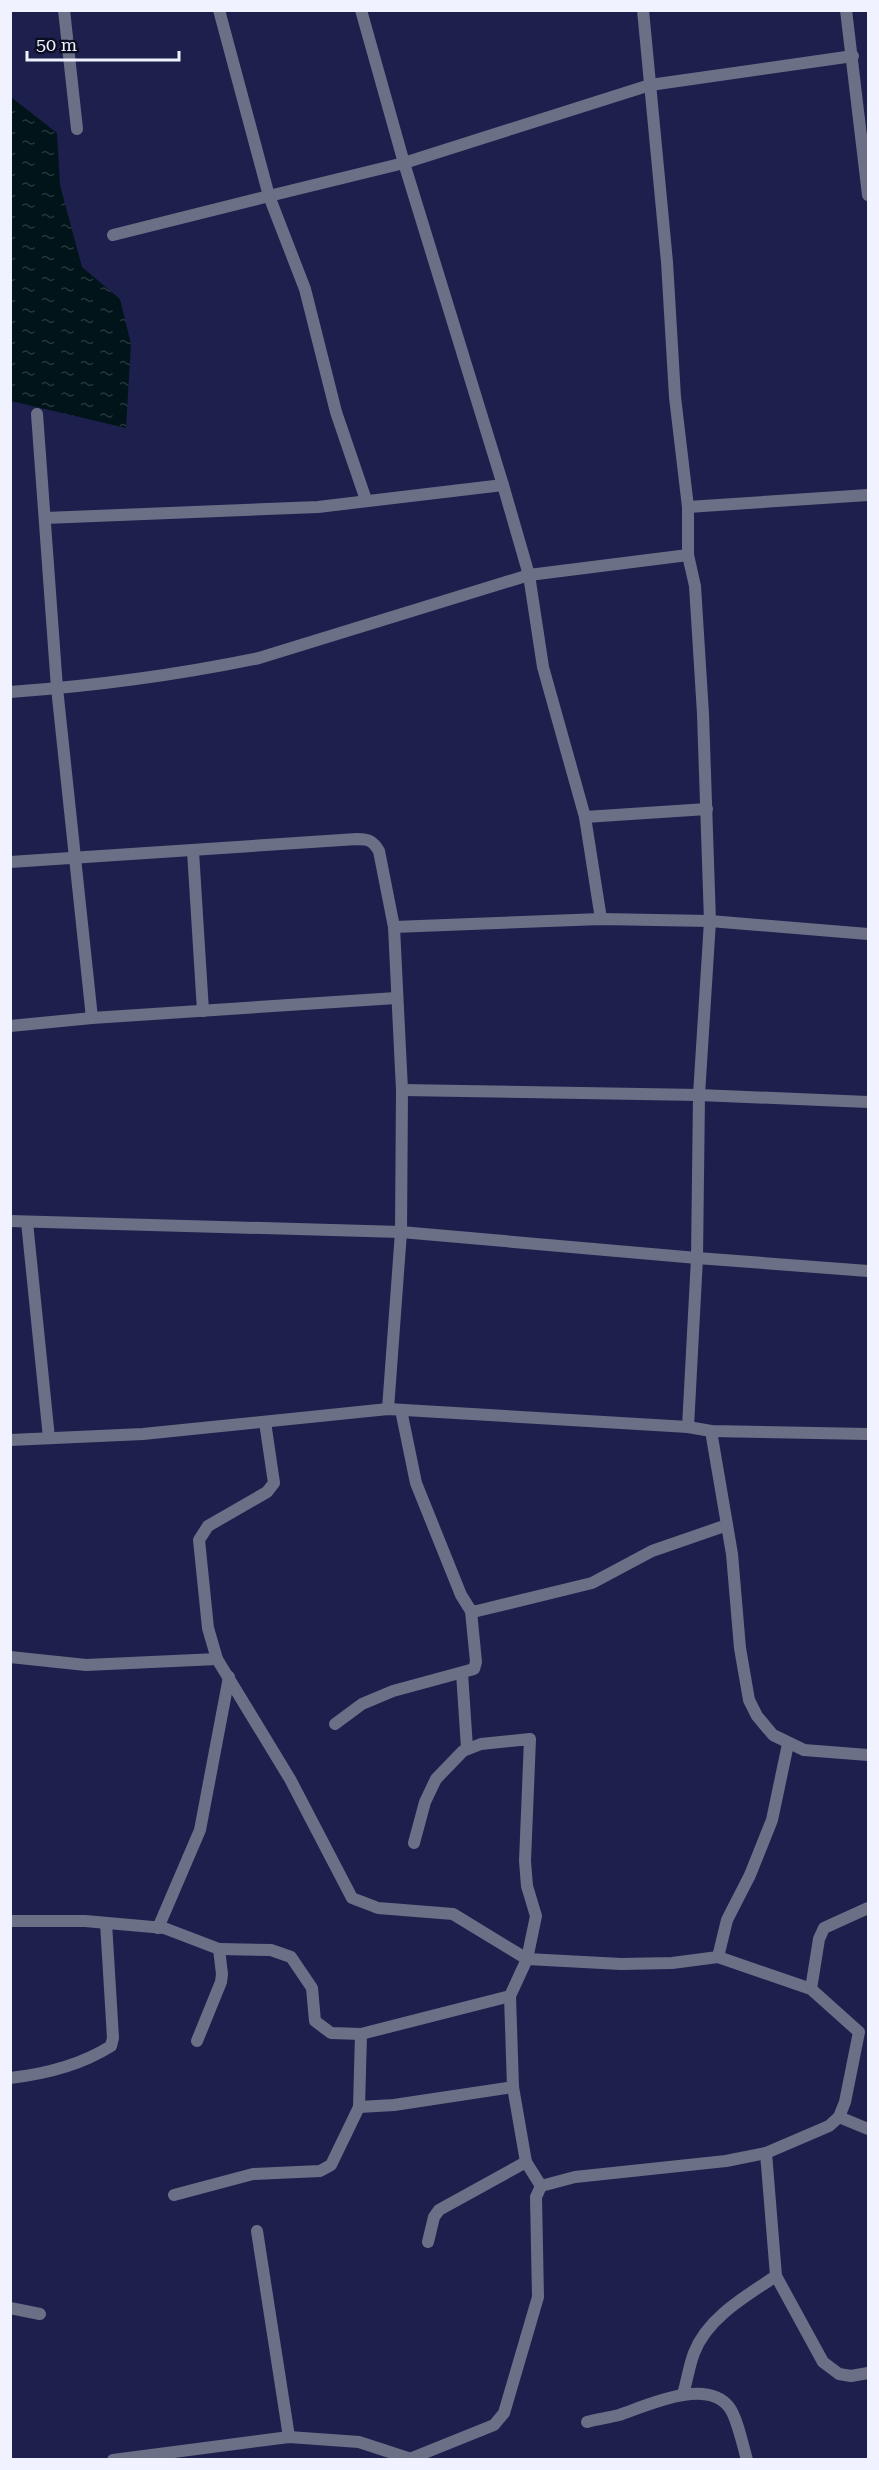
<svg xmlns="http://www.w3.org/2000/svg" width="879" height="2470" font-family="'Roboto Serif',serif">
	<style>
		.water { fill: url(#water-ripples) }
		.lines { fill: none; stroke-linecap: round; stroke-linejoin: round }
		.minor { stroke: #6b7087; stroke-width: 12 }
	</style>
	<defs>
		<pattern id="water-ripples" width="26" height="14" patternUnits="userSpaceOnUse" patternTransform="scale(1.5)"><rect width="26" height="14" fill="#01141a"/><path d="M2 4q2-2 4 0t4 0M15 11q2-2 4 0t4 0" fill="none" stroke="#26373c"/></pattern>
	</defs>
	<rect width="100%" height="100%" fill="#1d204d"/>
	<path class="water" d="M11,97L57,133L60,185L82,267L120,299L131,344L126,428L11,401Z"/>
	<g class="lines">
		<g class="minor">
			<path d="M64,10L77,129"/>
			<path d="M219,10L269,196L404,163L650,85L853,56"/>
			<path d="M361,10L404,163L503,485L529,575L543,667L585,817L707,809"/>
			<path d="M643,10L667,262L675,397L688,507V555L695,586L703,714L710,921L699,1095L697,1258L688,1427"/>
			<path d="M846,10L868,195"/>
			<path d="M113,235L269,196L305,289L336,412L366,500"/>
			<path d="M37,414L57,688L92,1018"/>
			<path d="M688,507L868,495"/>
			<path d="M45,518L318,507L503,485"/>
			<path d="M10,692C94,686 177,675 259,658L529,575L688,555"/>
			<path d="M585,817L601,919"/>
			<path d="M193,851L203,1011"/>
			<path d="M10,862L357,839C369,839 373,841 379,851L394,927L402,1090L401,1232L388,1409"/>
			<path d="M394,927L601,919L710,921L868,934"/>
			<path d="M10,1026L92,1018L396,998"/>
			<path d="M402,1090L699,1095L868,1102"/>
			<path d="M10,1221L401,1232L697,1258L868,1271"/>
			<path d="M27,1222L49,1438"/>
			<path d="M401,1410L416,1483L461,1595L471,1611H477L592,1583L652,1551L727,1525"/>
			<path d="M711,1431L732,1554L740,1648L749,1700L757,1716L773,1735L804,1750L868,1755"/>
			<path d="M10,1440L143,1434L388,1409L688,1427L711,1431L868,1434"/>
			<path d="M10,1657L86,1665L217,1659L208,1628L199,1540L208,1526L267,1492L274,1483L265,1422"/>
			<path d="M217,1659L290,1779L352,1898L378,1908L453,1914L527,1959L621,1964L672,1963L718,1957L811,1989L859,2032L845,2102L839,2117L868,2129"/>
			<path d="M462,1673L467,1748"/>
			<path d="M335,1724L362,1704L393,1691L474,1669L476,1662L471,1611"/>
			<path d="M414,1843L425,1802L436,1779L463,1751L481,1744L530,1739L525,1861L527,1886L536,1916L527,1959L510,1996L513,2087L526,2162L541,2186L575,2177L726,2161L766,2153L829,2126L839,2117"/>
			<path d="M10,1921H85L164,1928L219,1949L222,1974L221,1982L197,2041"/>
			<path d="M158,1928L200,1830L229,1677"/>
			<path d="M219,1949L271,1950L291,1957L312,1988L315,2021L331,2033L361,2034L510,1996"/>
			<path d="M718,1957L727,1920L750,1875L772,1820L788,1744"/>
			<path d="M811,1989L819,1939L824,1928L868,1908"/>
			<path d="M10,2078C45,2074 81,2065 111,2046L113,2038L106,1923"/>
			<path d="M359,2107L394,2105L513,2087"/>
			<path d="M766,2153L776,2276L823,2362L839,2374L851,2376L868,2373"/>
			<path d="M174,2195L253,2174L320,2171L331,2165L359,2107L361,2034"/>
			<path d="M257,2231L289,2437"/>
			<path d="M428,2242L434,2217L439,2210L526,2162"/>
			<path d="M10,2308L40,2314"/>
			<path d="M683,2394C687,2381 689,2366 694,2353C707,2318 746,2296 776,2276"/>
			<path d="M587,2422C597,2419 608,2418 619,2415C646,2406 706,2377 729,2407C737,2417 743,2446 747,2460"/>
			<path d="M113,2460L289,2437L359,2442L408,2458"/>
			<path d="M407,2460L494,2425L504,2413L538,2297L536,2197L541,2186"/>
		</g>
	</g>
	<rect width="879" height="2470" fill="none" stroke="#f0f3ff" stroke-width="24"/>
	<path d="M27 51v9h152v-9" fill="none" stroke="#f0f3ff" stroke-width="3"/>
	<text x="36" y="51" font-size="18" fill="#f0f3ff" stroke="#0b0d21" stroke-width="4.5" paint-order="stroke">50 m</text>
</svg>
